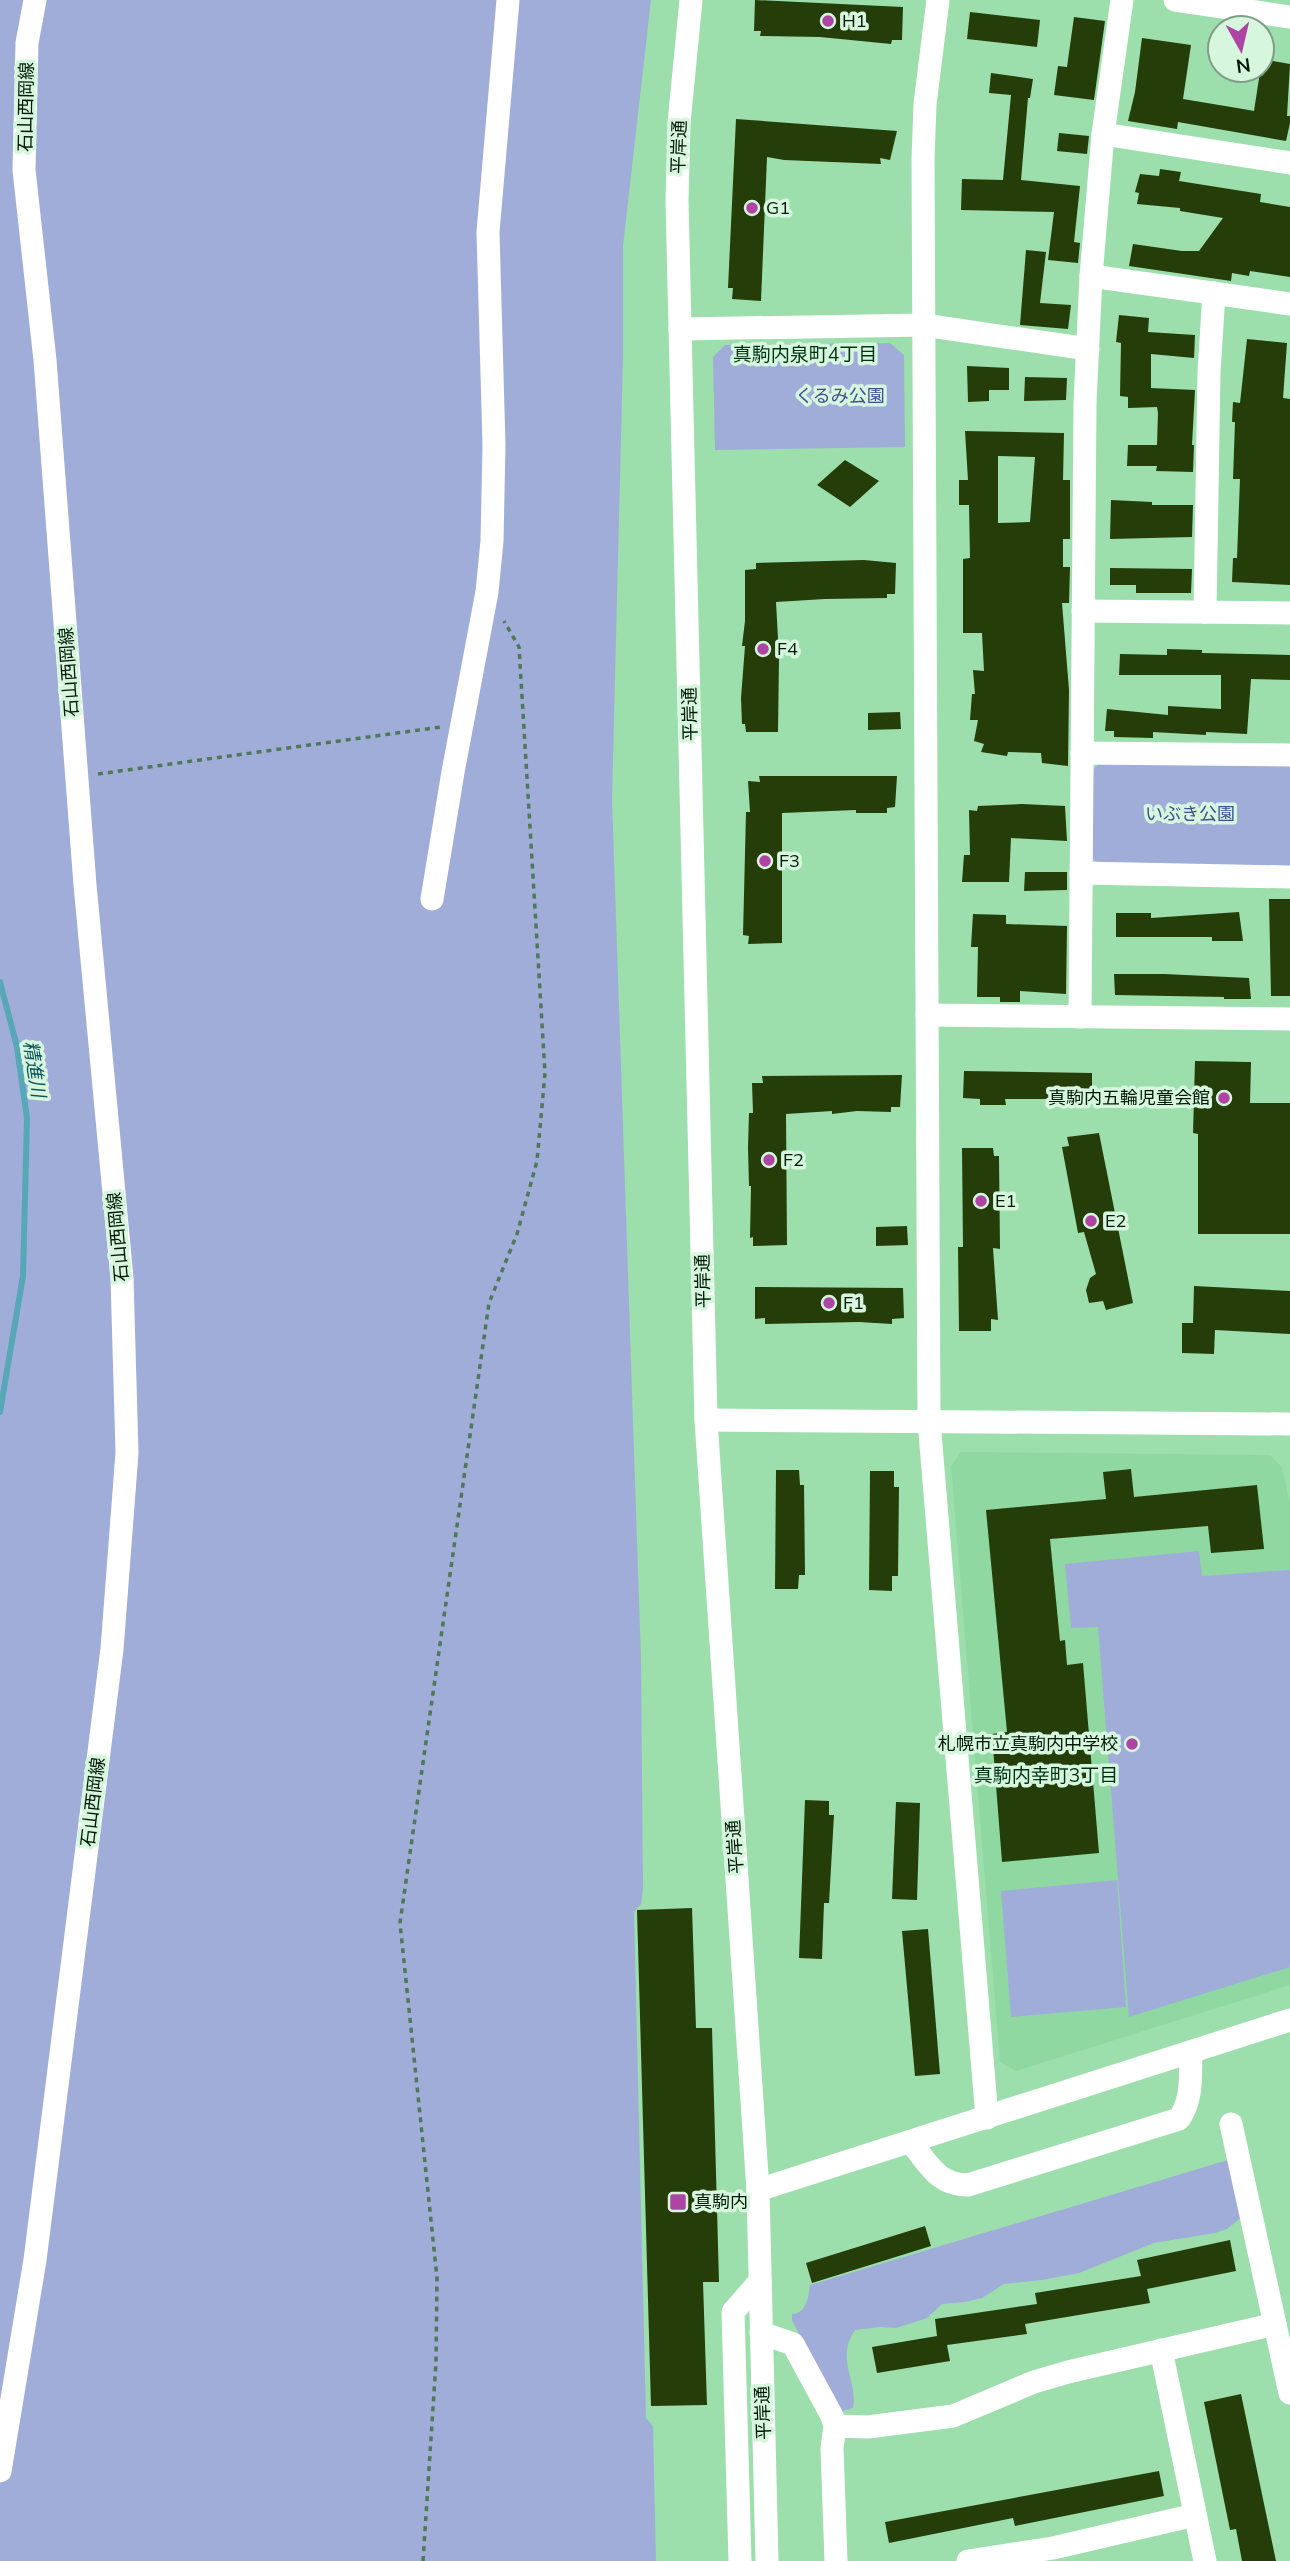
<svg xmlns="http://www.w3.org/2000/svg" width="1290" height="2561" font-family="Mulish,'Noto Sans JP',sans-serif">
	<style>
		.built { fill: #8fd8a1 }
		.green { fill: #a0add9 }
		.lines { fill: none; stroke-linecap: round; stroke-linejoin: round }
		.stream { stroke: #57a7b6; stroke-width: 6 }
		.building { fill: #253d09; fill-rule: evenodd }
		.path { stroke: #4d7958; stroke-width: 3.5; stroke-dasharray: 5 5; stroke-linecap: butt }
		.minor { stroke: #fff; stroke-width: 23 }
		.poi-dot { fill: #ae44a4; stroke: #d6f7dd; stroke-width: 2.5 }
		.labels { text-anchor: middle; stroke-width: 7; stroke-linejoin: round; paint-order: stroke }
		.poi-label { font-size: 18px; fill: #001807; stroke: #d6f7dd; text-anchor: start }
		.street-label { font-size: 18px; fill: #001807; stroke: #d6f7dd }
		.park-label { font-size: 18px; fill: #3f4e91; stroke: #d6f7dd }
		.neighbourhood-label { font-size: 19px; fill: #003314; stroke: #d6f7dd }
		.water-label { font-size: 19px; font-style: italic; fill: #0f5560; stroke: #d6f7dd }
	</style>
	<rect width="100%" height="100%" fill="#9ddead"/>
	<path class="built" d="M961,1452L1270,1455L1282,1467L1290,1504V1985L1016,2071L1000,2062L951,1466Z"/>
	<g class="green">
		<path d="M0,0H651L623,246V357L612,800L641,1659L643,1889L641,1904L634,1912L646,2418L653,2426L656,2561H0Z"/>
		<path d="M890,343L904,355L905,447L715,450L713,357L725,345Z"/>
		<path d="M1099,764L1290,765V867L1099,864L1089,856L1090,772Z"/>
		<path d="M1199,1551L1202,1576L1290,1570V1967L1129,2017L1098,1627L1071,1628L1065,1564Z"/>
		<path d="M1117,1880L1126,2007L1011,2017L1001,1891Z"/>
		<path d="M1228,2160L1243,2216L1227,2229L1215,2233L1154,2243L1079,2273L1042,2280L1004,2284L982,2298L965,2302L942,2304L927,2318L909,2324L896,2328L880,2327L855,2330C835,2359 858,2380 853,2408L839,2412L792,2320V2314C807,2313 808,2298 810,2285Z"/>
	</g>
	<g class="lines">
		<path class="stream" d="M0,982L17,1047L27,1118L23,1276L0,1412"/>
	</g>
	<g class="building">
		<path d="M755,0L903,7L902,40H892L891,44L820,37L760,36L761,31H754Z"/>
		<path d="M970,12L1040,20L1037,47L967,39Z"/>
		<path d="M1074,17L1105,21L1094,100L1054,95L1058,66L1067,67Z"/>
		<path d="M1142,38L1191,45L1183,99L1243,109L1254,111L1262,59L1290,64L1287,116H1290V123L1286,141L1178,122L1177,129L1128,121L1135,92Z"/>
		<path d="M991,73L1033,79L1030,98H1028L1021,180L1080,186L1074,242L1080,243L1078,263L1048,260L1054,212L961,210L962,179L1003,180L1011,95L989,93Z"/>
		<path d="M736,119L897,131L890,160L880,158L881,164L784,160L767,157L761,301L732,299L733,288H728Z"/>
		<path d="M1059,133L1089,136L1087,154L1057,151Z"/>
		<path d="M1160,169L1181,172L1179,181L1261,194L1260,202L1290,207V277L1250,271L1249,276L1232,273L1231,281L1129,266L1133,244L1182,251H1199L1223,218L1180,211V208L1137,204L1139,193L1135,192L1140,174L1159,176Z"/>
		<path d="M1026,250L1046,252L1040,303L1071,305L1068,329L1020,325Z"/>
		<path d="M1119,315L1149,318L1148,332L1195,335L1194,358L1151,354V388L1195,390L1192,445H1194L1193,472L1156,471L1157,466H1127L1128,445H1157L1158,413L1157,407L1128,408V397L1120,396L1121,343L1116,342Z"/>
		<path d="M1247,339L1287,343L1283,398L1290,399V585L1232,582L1233,558H1237L1240,479H1233L1235,422H1232L1233,402L1240,403Z"/>
		<path d="M967,366L1009,368V390H989V401L968,402Z"/>
		<path d="M1025,377L1067,378L1066,400L1024,401Z"/>
		<path d="M965,431L1064,433L1063,480H1070V539H1063V567H1070L1069,603H1062L1069,690L1068,766L1042,763L1041,753L1008,752L1007,756L981,752L984,744L974,741L978,720H970L972,694H975L973,670L984,671L982,633H963V559L970,558L969,505H959V480H968ZM998,456L1035,457L1030,522L998,523Z"/>
		<path d="M845,460L879,481L850,507L817,485Z"/>
		<path d="M1111,500L1152,502V505H1193L1192,537L1110,539Z"/>
		<path d="M864,560L896,563L895,594H887V598L825,599L776,602L779,657L778,732H746L745,724H742L741,698L745,646H742L745,621V570L756,569V563Z"/>
		<path d="M1110,568L1192,569L1191,593H1136V585H1110Z"/>
		<path d="M1167,649L1202,650V653L1290,655V680L1251,679L1247,734L1206,732V735L1153,732V738L1114,737V731H1105L1107,709L1168,715V706L1221,709V675H1119L1120,654L1167,655Z"/>
		<path d="M900,712L901,729L868,730V713Z"/>
		<path d="M759,776H897L895,807L887,808V813H856V810L782,813V943L748,944L749,936L743,935L746,812H750L748,781L760,782Z"/>
		<path d="M1022,804L1065,806L1067,841L1011,838L1009,882H962L964,855H970L969,810L977,811L978,806Z"/>
		<path d="M1025,872H1067V890L1024,891Z"/>
		<path d="M1269,899H1290V996H1271Z"/>
		<path d="M1239,912L1243,941H1212V937H1116V913H1151V918Z"/>
		<path d="M973,914L1006,915V924L1067,926L1066,994L1020,991V1002H1000V997H977L978,947H971Z"/>
		<path d="M1114,974H1164L1249,978L1251,999H1224V997L1115,995Z"/>
		<path d="M1195,1061L1251,1062L1250,1103H1290V1234H1198V1134L1193,1133Z"/>
		<path d="M964,1071L1092,1073V1098L1075,1099V1104H1048V1099H1005L1006,1105H980V1099L963,1098Z"/>
		<path d="M902,1075L900,1107H891V1112L857,1111L832,1114V1111L786,1114L787,1245L753,1246V1237L750,1238L751,1186H749L748,1148L749,1113H753L752,1083H763L762,1076Z"/>
		<path d="M1099,1133L1133,1303L1106,1310L1103,1301L1089,1303L1086,1290L1090,1278L1096,1274L1084,1232L1078,1233L1062,1147L1069,1146L1067,1137Z"/>
		<path d="M962,1148H993L994,1156H999L1000,1249L993,1248L998,1320L991,1319V1331H959L958,1247H963Z"/>
		<path d="M907,1226L908,1245L876,1246V1227Z"/>
		<path d="M1194,1286L1290,1291V1334L1215,1330L1214,1354L1182,1353V1323H1193Z"/>
		<path d="M755,1287L903,1288L904,1318L892,1319V1324L859,1322L765,1324V1318L755,1319Z"/>
		<path d="M1131,1469L1134,1497L1257,1485L1264,1549L1211,1553L1208,1526L1050,1539L1060,1641L1065,1640L1067,1665L1083,1663L1099,1853L1002,1862L992,1734L1007,1732L986,1510L1106,1499L1103,1472Z"/>
		<path d="M776,1470H799L800,1485H804L805,1575H799L798,1589H775Z"/>
		<path d="M870,1471H894V1487H899L898,1576H892V1591L869,1590Z"/>
		<path d="M805,1800L829,1801V1815H834L829,1903H824L822,1959L799,1958Z"/>
		<path d="M896,1802L920,1803L917,1900L892,1899Z"/>
		<path d="M692,1908L696,2028H712L719,2282H703L707,2405L651,2406L637,1910Z"/>
		<path d="M928,1929L940,2074L915,2076L902,1931Z"/>
		<path d="M925,2226L931,2246L812,2283L806,2263Z"/>
		<path d="M1230,2240L1236,2271L1147,2289L1150,2303L1025,2324L1027,2334L947,2345L950,2361L877,2373L872,2347L937,2336L935,2319L1037,2304L1035,2293L1141,2276L1137,2260Z"/>
		<path d="M1241,2394L1276,2561H1242L1236,2529L1230,2530L1204,2402Z"/>
		<path d="M1159,2471L1164,2496L1015,2526L1013,2518L889,2543L885,2522Z"/>
	</g>
	<g class="lines">
		<g class="path">
			<path d="M98,774L441,727"/>
			<path d="M423,2561L436,2362L437,2278L400,1923L489,1303L517,1234L537,1161L545,1073L519,647L504,621"/>
		</g>
		<g class="minor">
			<path d="M691,0L679,123L677,201L706,1420L758,2190L767,2561"/>
			<path d="M938,0L925,104L923,159L929,1421L987,2118"/>
			<path d="M1175,0L1290,17"/>
			<path d="M1103,134L1290,163"/>
			<path d="M1091,276L1290,304"/>
			<path d="M680,329L924,325L1088,349"/>
			<path d="M1083,611L1290,613"/>
			<path d="M1205,612L1209,372L1214,293"/>
			<path d="M1082,753L1290,755"/>
			<path d="M1081,873L1290,877"/>
			<path d="M432,899L453,772L487,592L492,541L494,445L488,232L508,0"/>
			<path d="M927,1015L1290,1019"/>
			<path d="M1080,1017L1085,403L1091,276L1103,134L1122,0"/>
			<path d="M706,1420L1290,1424"/>
			<path d="M1231,2124L1290,2393"/>
			<path d="M911,2142C928,2164 938,2185 968,2185L1179,2119C1193,2099 1190,2076 1191,2053"/>
			<path d="M758,2190L1290,2020"/>
			<path d="M761,2333L793,2344L832,2416L835,2426L832,2448L836,2561"/>
			<path d="M1161,2350L1205,2561"/>
			<path d="M835,2426L868,2427L953,2416L1034,2382L1068,2372L1275,2324"/>
			<path d="M0,2471L35,2260L112,1649L127,1453L122,1278L85,885L45,360L24,170L27,43L35,0"/>
			<path d="M740,2561L733,2312L760,2281"/>
			<path d="M968,2561L1053,2548L1195,2515"/>
		</g>
	</g>
	<g class="poi-dot">
		<circle cx="828" cy="21" r="7"/>
		<circle cx="752" cy="208" r="7"/>
		<circle cx="763" cy="649" r="7"/>
		<circle cx="765" cy="861" r="7"/>
		<circle cx="1224" cy="1098" r="7"/>
		<circle cx="769" cy="1160" r="7"/>
		<circle cx="981" cy="1201" r="7"/>
		<circle cx="1091" cy="1221" r="7"/>
		<circle cx="829" cy="1303" r="7"/>
		<circle cx="1132" cy="1744" r="7"/>
		<rect x="669" y="2193" width="18" height="18" rx="3.5"/>
	</g>
	<g class="labels">
		<g class="poi-label">
			<text x="842" y="27">H1</text>
			<text x="766" y="214">G1</text>
			<text x="777" y="655">F4</text>
			<text x="779" y="867">F3</text>
			<text x="1210" y="1104" text-anchor="end">真駒内五輪児童会館</text>
			<text x="783" y="1166">F2</text>
			<text x="995" y="1207">E1</text>
			<text x="1105" y="1227">E2</text>
			<text x="843" y="1309">F1</text>
			<text x="1118" y="1750" text-anchor="end">札幌市立真駒内中学校</text>
			<text x="694" y="2208">真駒内</text>
		</g>
		<g class="street-label">
			<text transform="translate(26 107) rotate(-89)" y="6">石山西岡線</text>
			<text transform="translate(679 147) rotate(-88)" y="6">平岸通</text>
			<text transform="translate(69 672) rotate(-94)" y="6">石山西岡線</text>
			<text transform="translate(690 714) rotate(-91)" y="6">平岸通</text>
			<text transform="translate(118 1237) rotate(-95)" y="6">石山西岡線</text>
			<text transform="translate(703 1281) rotate(-91)" y="6">平岸通</text>
			<text transform="translate(93 1802) rotate(-83)" y="6">石山西岡線</text>
			<text transform="translate(735 1847) rotate(-94)" y="6">平岸通</text>
			<text transform="translate(763 2413) rotate(-92)" y="6">平岸通</text>
		</g>
		<g class="park-label">
			<text x="840" y="402">くるみ公園</text>
			<text x="1190" y="820">いぶき公園</text>
		</g>
		<g class="neighbourhood-label">
			<text x="805" y="361">真駒内泉町4丁目</text>
			<text x="1046" y="1782">真駒内幸町3丁目</text>
		</g>
		<g class="water-label">
			<text transform="translate(35 1069) rotate(81)" y="7">精進川</text>
		</g>
	</g>
	<g transform="translate(1241 49) rotate(172)"><circle r="33" fill="#d6f7dd" stroke="#809e87" stroke-width="2"/>
	<path d="M0-5L12 26L0 18L-12 26Z" fill="#ae44a4"/>
	<text y="-10" font-size="19" font-weight="bold" text-anchor="middle" fill="#001807">N</text>
	</g>
</svg>
